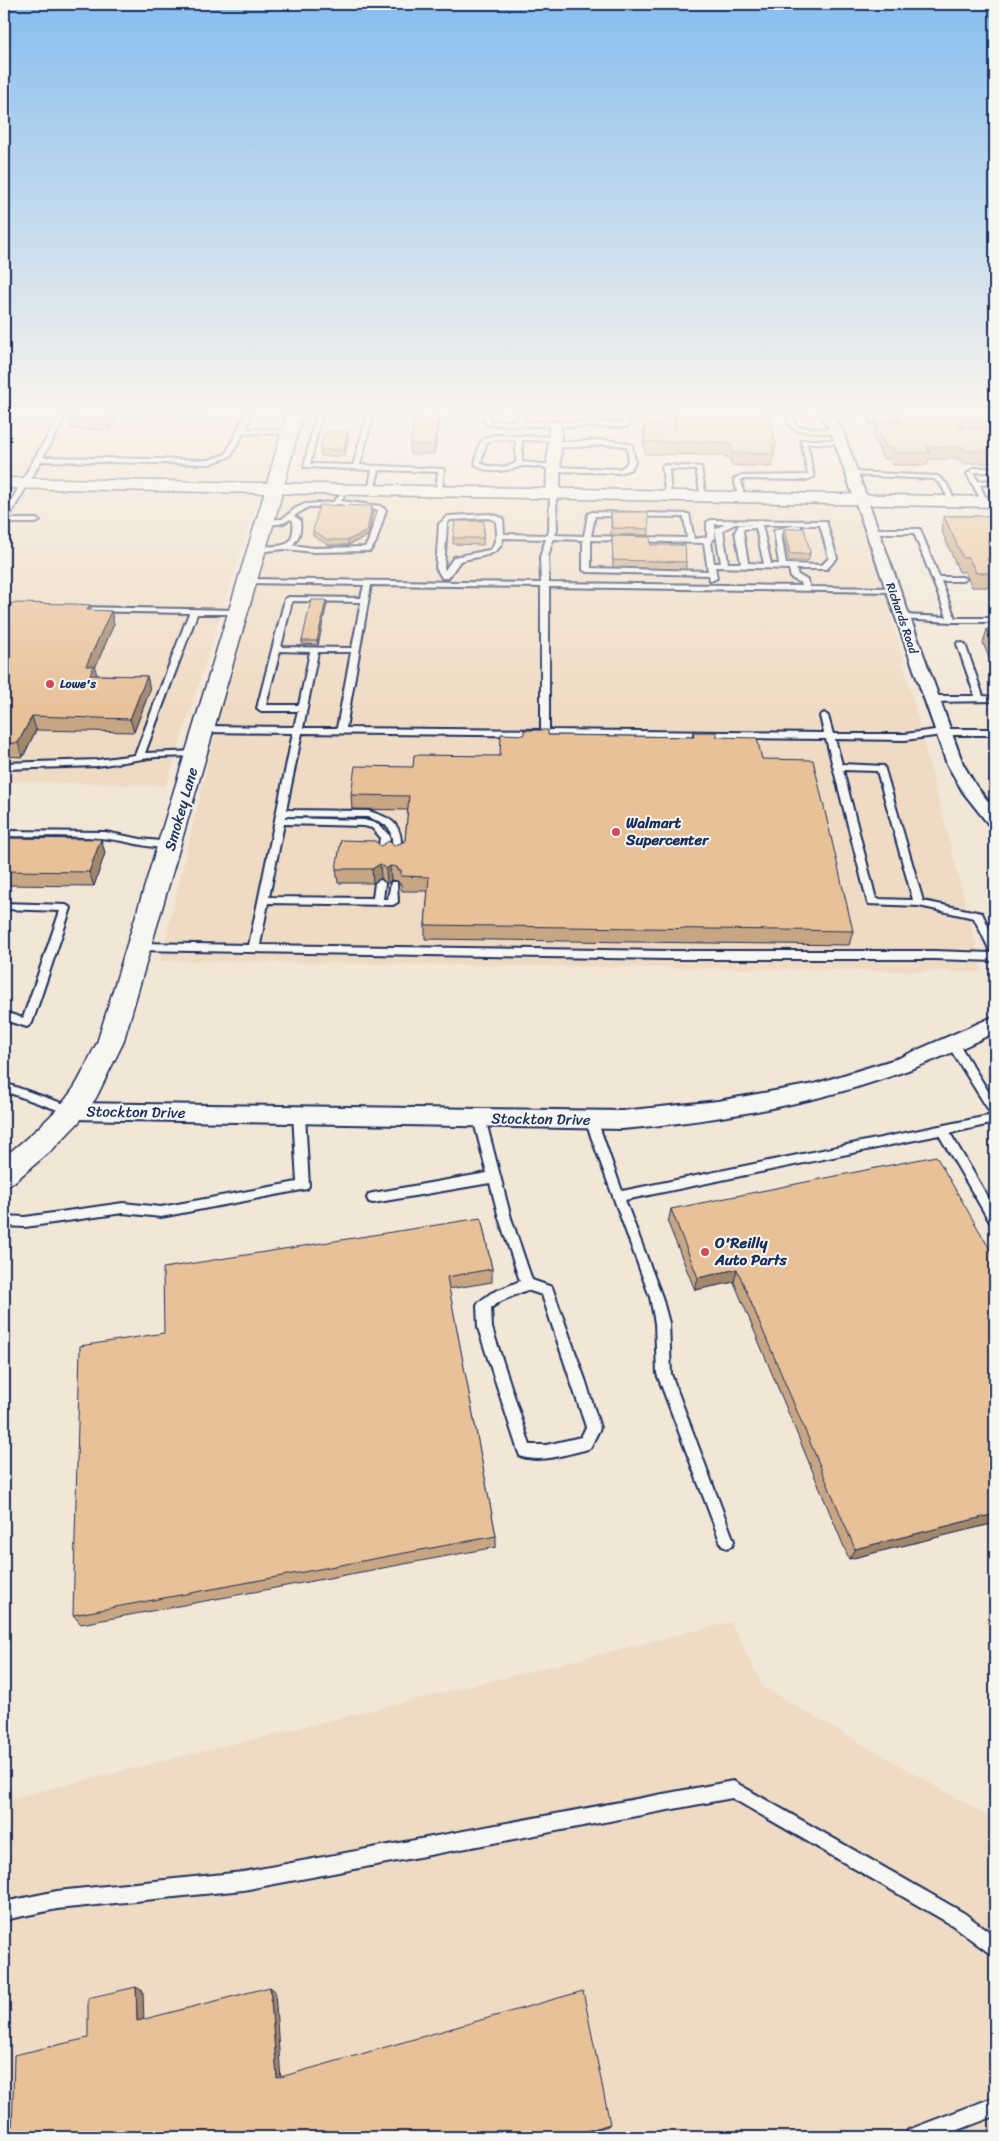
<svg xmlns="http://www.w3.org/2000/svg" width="999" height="2141" font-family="Sriracha,sans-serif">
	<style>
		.built { fill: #efdbc4 }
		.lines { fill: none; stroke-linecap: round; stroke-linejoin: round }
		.service-casing { stroke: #1b2f5e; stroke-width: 4 }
		.minor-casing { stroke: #1b2f5e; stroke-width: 4 }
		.tertiary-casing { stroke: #1b2f5e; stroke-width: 3 }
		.primary-casing { stroke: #1b2f5e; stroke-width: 3 }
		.service { fill: #f6f6f2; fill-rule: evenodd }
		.minor { fill: #f6f6f2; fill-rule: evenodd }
		.tertiary { fill: #f6f6f2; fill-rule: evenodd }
		.primary { fill: #f6f6f2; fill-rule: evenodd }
		.wall { fill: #c8a683; stroke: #1b2f5e }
		.shaded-wall { fill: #a2876a; stroke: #1b2f5e }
		.building { fill: #e8c198; stroke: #1b2f5e }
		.poi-dot { fill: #d1495b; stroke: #f6f6f2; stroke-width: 2 }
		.labels { text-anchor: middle; stroke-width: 4; stroke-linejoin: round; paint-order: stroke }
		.far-street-label { font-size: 12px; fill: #1b2f5e; stroke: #f6f6f2 }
		.far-poi-label { font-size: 12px; font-weight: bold; fill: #1b2f5e; stroke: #f6f6f2; text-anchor: start }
		.street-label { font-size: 15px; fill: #1b2f5e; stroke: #f6f6f2 }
		.poi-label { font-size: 15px; font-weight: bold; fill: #1b2f5e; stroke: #f6f6f2; text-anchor: start }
	</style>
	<rect width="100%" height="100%" fill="#f2e6d7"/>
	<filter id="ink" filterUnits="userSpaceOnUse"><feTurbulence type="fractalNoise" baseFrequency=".02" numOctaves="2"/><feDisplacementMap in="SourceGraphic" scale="10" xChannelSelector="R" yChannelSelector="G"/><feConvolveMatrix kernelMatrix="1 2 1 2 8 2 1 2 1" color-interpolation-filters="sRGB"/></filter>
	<g filter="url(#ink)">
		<g class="built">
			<path d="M4,409H297L274,488L861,499L983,972L160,961L274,489L4,482Z"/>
			<path d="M4,490L259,495L166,786L4,781Z"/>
			<path d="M731,1622L763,1687L995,1820V2137H4V1800Z"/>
		</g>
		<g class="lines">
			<defs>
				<g id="service">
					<path d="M64,409H70L43,457L209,460L226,454L248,409H254L246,429L290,430L293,432L290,434L244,433L231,456L210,464L41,461L8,519H36L40,521L36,523H4V514L34,459Z"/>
					<path d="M317,409H323L310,464L353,465L369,409H375L360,465L444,469L442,492L439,494L436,492L438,472L379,470L374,491L371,493L368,491L372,470L304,467Z"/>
					<path d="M484,409H490L489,420L491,421H517L518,409H524L523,422L623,423L621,409H627L629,425L626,427L489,425L483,420Z"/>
					<path d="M784,409H790L796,425L799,427L837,430L840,432L837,434L795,430L790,426Z"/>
					<path d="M866,409H872L876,424L871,423Z"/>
					<path d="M495,435L555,437L558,439L555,441L522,440V462L554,465L557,467L619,469C630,465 629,457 627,447C606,440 566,453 552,444L555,442C581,443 607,436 632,445L635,462L631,469L620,473L554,471L551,469C542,468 528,464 519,467C505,471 487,475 475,464C479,447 476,439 495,435ZM505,439L516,441V463C507,468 490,469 481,463L486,443L493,440Z"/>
					<path d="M801,440H840L843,442L840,444L807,443L814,477L806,480L743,479L741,480L744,497L739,498L734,479L740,476L808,475Z"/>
					<path d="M665,465L701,467L706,498L701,497L696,470L669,469L671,496L666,497L662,467Z"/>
					<path d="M974,468H995V472H976L974,474L978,481L995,480V484L980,485L987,501L986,502H982L967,474Z"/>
					<path d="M852,472L938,476L947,484L955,501L950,502L941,485L934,479L850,475L849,474Z"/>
					<path d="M553,492L556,494L557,530L555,535L584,536L588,514L592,512L689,514L694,539L707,537V522L711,520L826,521L837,558L827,569H796L798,575L807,580L810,587L895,588L896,590L892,592L549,587V730L824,733L820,716L824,713L828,716L833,734H905L942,729H995V735H942L905,740L835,739L842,764L884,766L923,901L982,913L995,941V961L934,959H667L136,950L135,947L136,944L140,943L249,945L293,733L204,732L200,729L204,726L294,727L298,711H261L257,708L285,599L289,597L361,598L364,585L248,583L244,581L245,579L541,583L540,557L546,539L503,538C501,558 475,556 460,561L448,578H442L436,568L439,524L448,516L490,514L503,518L504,534L548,535L549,530L550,494ZM595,516L684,517L687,538L591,536ZM489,518L496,521L497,533L493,547L489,550L454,557L445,570L444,568L447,524L450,520ZM715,524H725L715,529L721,563H714L711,542L715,538ZM735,524L755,525H739L735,532L741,563H728L723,530ZM762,525H820L829,558L822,565L786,564L781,534L801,530V526C792,525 782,528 774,531L779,564H771ZM756,528L764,564L748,563L743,532L744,529ZM553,539L583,540V570L587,572L709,575L710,580H713L717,578L715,567L789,569L791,578L801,583L802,586L549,583L548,557ZM591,540L704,543L708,571L591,568ZM371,585L541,587V730L346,728ZM292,601L361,602L352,648L281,647ZM280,651L310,652L299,705H266ZM318,652H351L337,728H303ZM302,733L826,739L868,904L919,906L974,918L991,953L934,951H667L260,945L268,903L393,905L398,902L397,882H391L388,899H383L385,883L380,880L375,883L373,898L269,897L284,824L364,826L372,828L380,837L378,855L383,858L388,855L390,836L378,824L364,820L285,818V816L367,817L381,822L389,828L392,838L393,857L396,858L401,855C403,826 396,819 368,811L286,810ZM843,770L877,771L913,900L876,899Z"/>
					<path d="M341,494L344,496L341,501L380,506L386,510L376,542L370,551L314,552L285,549L257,552L253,550C270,540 296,558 293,521L290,519C284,525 268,526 261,522L262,520L282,519L296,508L305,504L333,502ZM338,504L378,510L368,542L365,547L314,548L292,545C300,538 301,530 300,520L294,516L308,507L335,506Z"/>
					<path d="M869,529H920L939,577H962L966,579L962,581H941L955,618H995V622H952L899,619L898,617L902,615L947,617L914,533H872L868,531Z"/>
					<path d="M4,605L24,606L28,608L24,610L4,609Z"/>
					<path d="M75,607L241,610V614H197L145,753L197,751L200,752V756L156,757L97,766L4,769V763L97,760L135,755L189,613L78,611H75Z"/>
					<path d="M958,642L965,644L983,696L995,697V701L930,702L926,699L930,696H975L957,644Z"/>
					<path d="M4,831L105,832L141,839L170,842L175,845C167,852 133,843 122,841C85,834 44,837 6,836L4,835Z"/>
					<path d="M4,903L66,905L71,908L32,1023L27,1027L4,1020V1012L23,1018L60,911L4,909Z"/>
					<path d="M953,1040L957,1041L995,1102V1123L950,1133L995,1209V1225L991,1224L939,1135L625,1200L662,1297L669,1323L671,1374L734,1541L732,1546L727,1548L722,1546L657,1374L655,1323L650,1297L585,1120L587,1117H595L597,1120L622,1191L993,1115L991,1114L947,1044Z"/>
					<path d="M4,1083L76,1108L78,1111L76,1114L72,1115L4,1091Z"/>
					<path d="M299,1110L303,1112L305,1115L309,1186L307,1189L161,1217L123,1213L25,1227L4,1226V1216L25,1217L123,1203L161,1207L297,1182L293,1115L295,1112Z"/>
					<path d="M479,1113L483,1115L485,1118L511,1218L532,1280L552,1287L586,1382L600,1428L590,1448L585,1450C565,1454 540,1464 520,1456L518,1451L478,1328L477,1306L479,1302L491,1293L520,1281L499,1218L490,1183L373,1203L369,1202L367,1198L369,1194L373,1193L487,1173L473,1118L475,1115ZM527,1290L542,1295L586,1427L581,1437L546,1445H530L492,1328L491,1308L501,1301Z"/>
					<path d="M733,1781L964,1913L995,1936V1956L989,1953L952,1925L732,1798L243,1890L57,1909L4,1920V1902L57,1891L243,1872Z"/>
					<path d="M995,2097V2116L940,2137H905L908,2130Z"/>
				</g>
				<g id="minor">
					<path d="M816,409H828L843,432L963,764L976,786L995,810V826L989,825L963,792L947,764L831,432Z"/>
					<path d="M555,421L561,425L560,494L553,498L546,494L549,425Z"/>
					<path d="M995,1016V1032C876,1093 754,1117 622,1129L72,1119L64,1117L61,1111L64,1105L72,1103L622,1111L718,1101L814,1084L899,1058Z"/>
				</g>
				<path id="tertiary" d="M288,409H304L278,508L123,1043L96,1098L79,1122L53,1149L14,1182L4,1186V1157C28,1137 53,1117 71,1092C82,1077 88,1059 97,1043L260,508Z"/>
				<path id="primary" d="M4,478L995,497V507L4,488Z"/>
			</defs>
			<use href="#service" class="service-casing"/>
			<use href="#minor" class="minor-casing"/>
			<use href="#tertiary" class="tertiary-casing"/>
			<use href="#primary" class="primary-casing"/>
			<use href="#service" class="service"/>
			<use href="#minor" class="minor"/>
			<use href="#tertiary" class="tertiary"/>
			<use href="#primary" class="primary"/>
		</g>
		<g class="wall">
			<path d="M75,409H206L201,419L117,417L110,430L72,429L70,419Z"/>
			<path d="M577,409H621V420L589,419Z"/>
			<path d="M672,409H767L776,445L772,467L731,465L729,457H723V455L645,454L643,439L644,426L674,427Z"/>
			<path d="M887,409H995V463H961L959,459H929L927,465H893L891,459H883L873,435L876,423H893Z"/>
			<path d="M422,414L440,419L434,454H410V444Z"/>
			<path d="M348,439L345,456H321L320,450Z"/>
			<path d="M373,511L368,536L348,545H329L313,536V531Z"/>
			<path d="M611,512L649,529V535H611Z"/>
			<path d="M944,516H995V572H994V573L990,587H972L965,572H959L941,529Z"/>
			<path d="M484,528L483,545L453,544V538Z"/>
			<path d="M784,529L810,552L809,559L808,561H789L783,535Z"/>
			<path d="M612,536L651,545L686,562V569L613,567Z"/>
			<path d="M326,600L327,603L318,645L302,644V641Z"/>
			<path d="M4,609L111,611L114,624L95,668L96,675L147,676L150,690L134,732L36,730L23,757L4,756Z"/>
			<path d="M987,629H995V668H993L983,643Z"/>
			<path d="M693,732L717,737L762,759L853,931L849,945L425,939V925L428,891H402L401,884H399L398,881L391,880L387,884L381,878L373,883H338L336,869L381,846H394L405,841L408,810L352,809L351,795L413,767L500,756L548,735L692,737Z"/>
			<path d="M4,838L101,839L105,853L94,886L4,885Z"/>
			<path d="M671,1209L995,1258V1523L849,1559L734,1282L695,1290L668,1223Z"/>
			<path d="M481,1218L492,1269V1282L449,1289L496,1536V1547L81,1624L73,1615L164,1333Z"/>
		</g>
		<g class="shaded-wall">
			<path d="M114,409H115L117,417L110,430L108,419Z"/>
			<path d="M200,409H206L201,419Z"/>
			<path d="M440,410V419L434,454V445Z"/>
			<path d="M963,421L960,433L958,425Z"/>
			<path d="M348,432V439L345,456L344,450Z"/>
			<path d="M372,506L373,511L368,536L348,545V540Z"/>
			<path d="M326,600L327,603L318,645L317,641Z"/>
			<path d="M90,605L93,618L87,610Z"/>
			<path d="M111,611L114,624L95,668L98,679L94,688L86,666Z"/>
			<path d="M147,676L150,690L134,732L130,719Z"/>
			<path d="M32,716L36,730L23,757L18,743Z"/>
			<path d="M101,839L105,853L94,886L89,872Z"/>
			<path d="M380,864L381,878L373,883L372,869Z"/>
			<path d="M390,866L391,880L387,884L386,869Z"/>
			<path d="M737,1269L734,1282L695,1290L698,1278Z"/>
			<path d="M995,1514V1523L849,1559L855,1549Z"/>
			<path d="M136,1987L143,1991L144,2024L137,2021Z"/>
			<path d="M270,1987L275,1991L281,2081L277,2078Z"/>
			<path d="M610,2124L608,2126L570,2137H567Z"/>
		</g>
		<g class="building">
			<path d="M75,409H114L108,419H70Z"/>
			<path d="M674,409H767L776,445H772L774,454L732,453L731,444H725L724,442H646L644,426L677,427Z"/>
			<path d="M895,409H995V421H963L958,425L961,428L995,429V451H964L962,447H927L930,453H896L893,447H885L876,423H901Z"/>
			<path d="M423,410H440L434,445L410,444L416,414H422Z"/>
			<path d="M324,432H348L344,450H320Z"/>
			<path d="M319,505L372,506L367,531L348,540H328L313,531Z"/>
			<path d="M611,512H648L649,529L612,528Z"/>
			<path d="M944,516H995V559H987L994,573H976L969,558H963Z"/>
			<path d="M455,521H484L483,538H453Z"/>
			<path d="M804,528L810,552L809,554H790L784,529Z"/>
			<path d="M612,536L650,537L651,545H685L686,562L613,560Z"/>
			<path d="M311,600H326L317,641H302Z"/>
			<path d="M12,603L74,604L90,605L87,610L111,611L86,666H94L90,675L147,676L130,719L32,716L18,743H4V609H9Z"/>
			<path d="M987,629H995V649Z"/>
			<path d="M524,730H548V735L694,737L693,732H717V737L757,738L762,759L813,760L853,931L425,925L429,877L401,876V870H398L397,867L390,866L386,869L380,864L372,869H336L341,840L375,841L381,846L389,841L394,846L405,841L409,796L351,795L355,766L413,767L414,755L500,756L501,734L524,735Z"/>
			<path d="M4,838L101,839L89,872L4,871Z"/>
			<path d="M936,1156L995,1258V1514L855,1549L737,1269L698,1278L671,1209Z"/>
			<path d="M481,1218L492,1269L447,1277L496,1536L73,1615L80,1346L164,1333L163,1268Z"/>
			<path d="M136,1987L137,2021L270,1987L277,2078L583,1991L610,2124L567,2137H12L14,2055L88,2038V1998Z"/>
		</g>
	</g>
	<linearGradient id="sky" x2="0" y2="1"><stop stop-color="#88beee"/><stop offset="0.58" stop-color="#f9f4ed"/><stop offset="1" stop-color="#f9f4ed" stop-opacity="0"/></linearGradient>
	<rect width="999" height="709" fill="url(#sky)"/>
	<g class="poi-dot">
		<circle cx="50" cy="684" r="5"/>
		<circle cx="616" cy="832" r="5"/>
		<circle cx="705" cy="1252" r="5"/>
	</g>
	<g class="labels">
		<g class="far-street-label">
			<text transform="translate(902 618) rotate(71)" y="4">Richards Road</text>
		</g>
		<g class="far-poi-label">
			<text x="60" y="688">Lowe's</text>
		</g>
		<g class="street-label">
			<text transform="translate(181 809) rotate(-74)" y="5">Smokey Lane</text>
			<text transform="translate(136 1112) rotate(1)" y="5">Stockton Drive</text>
			<text transform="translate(541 1119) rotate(1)" y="5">Stockton Drive</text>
		</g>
		<g class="poi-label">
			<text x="626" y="828">Walmart<tspan x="626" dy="17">Supercenter</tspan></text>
			<text x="715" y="1248">O'Reilly<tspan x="715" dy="17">Auto Parts</tspan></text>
		</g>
	</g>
	<rect width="999" height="2141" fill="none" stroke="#f6f6f2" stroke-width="20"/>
	<rect x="10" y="10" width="979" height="2121" fill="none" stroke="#1b2f5e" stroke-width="2" filter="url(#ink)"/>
</svg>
